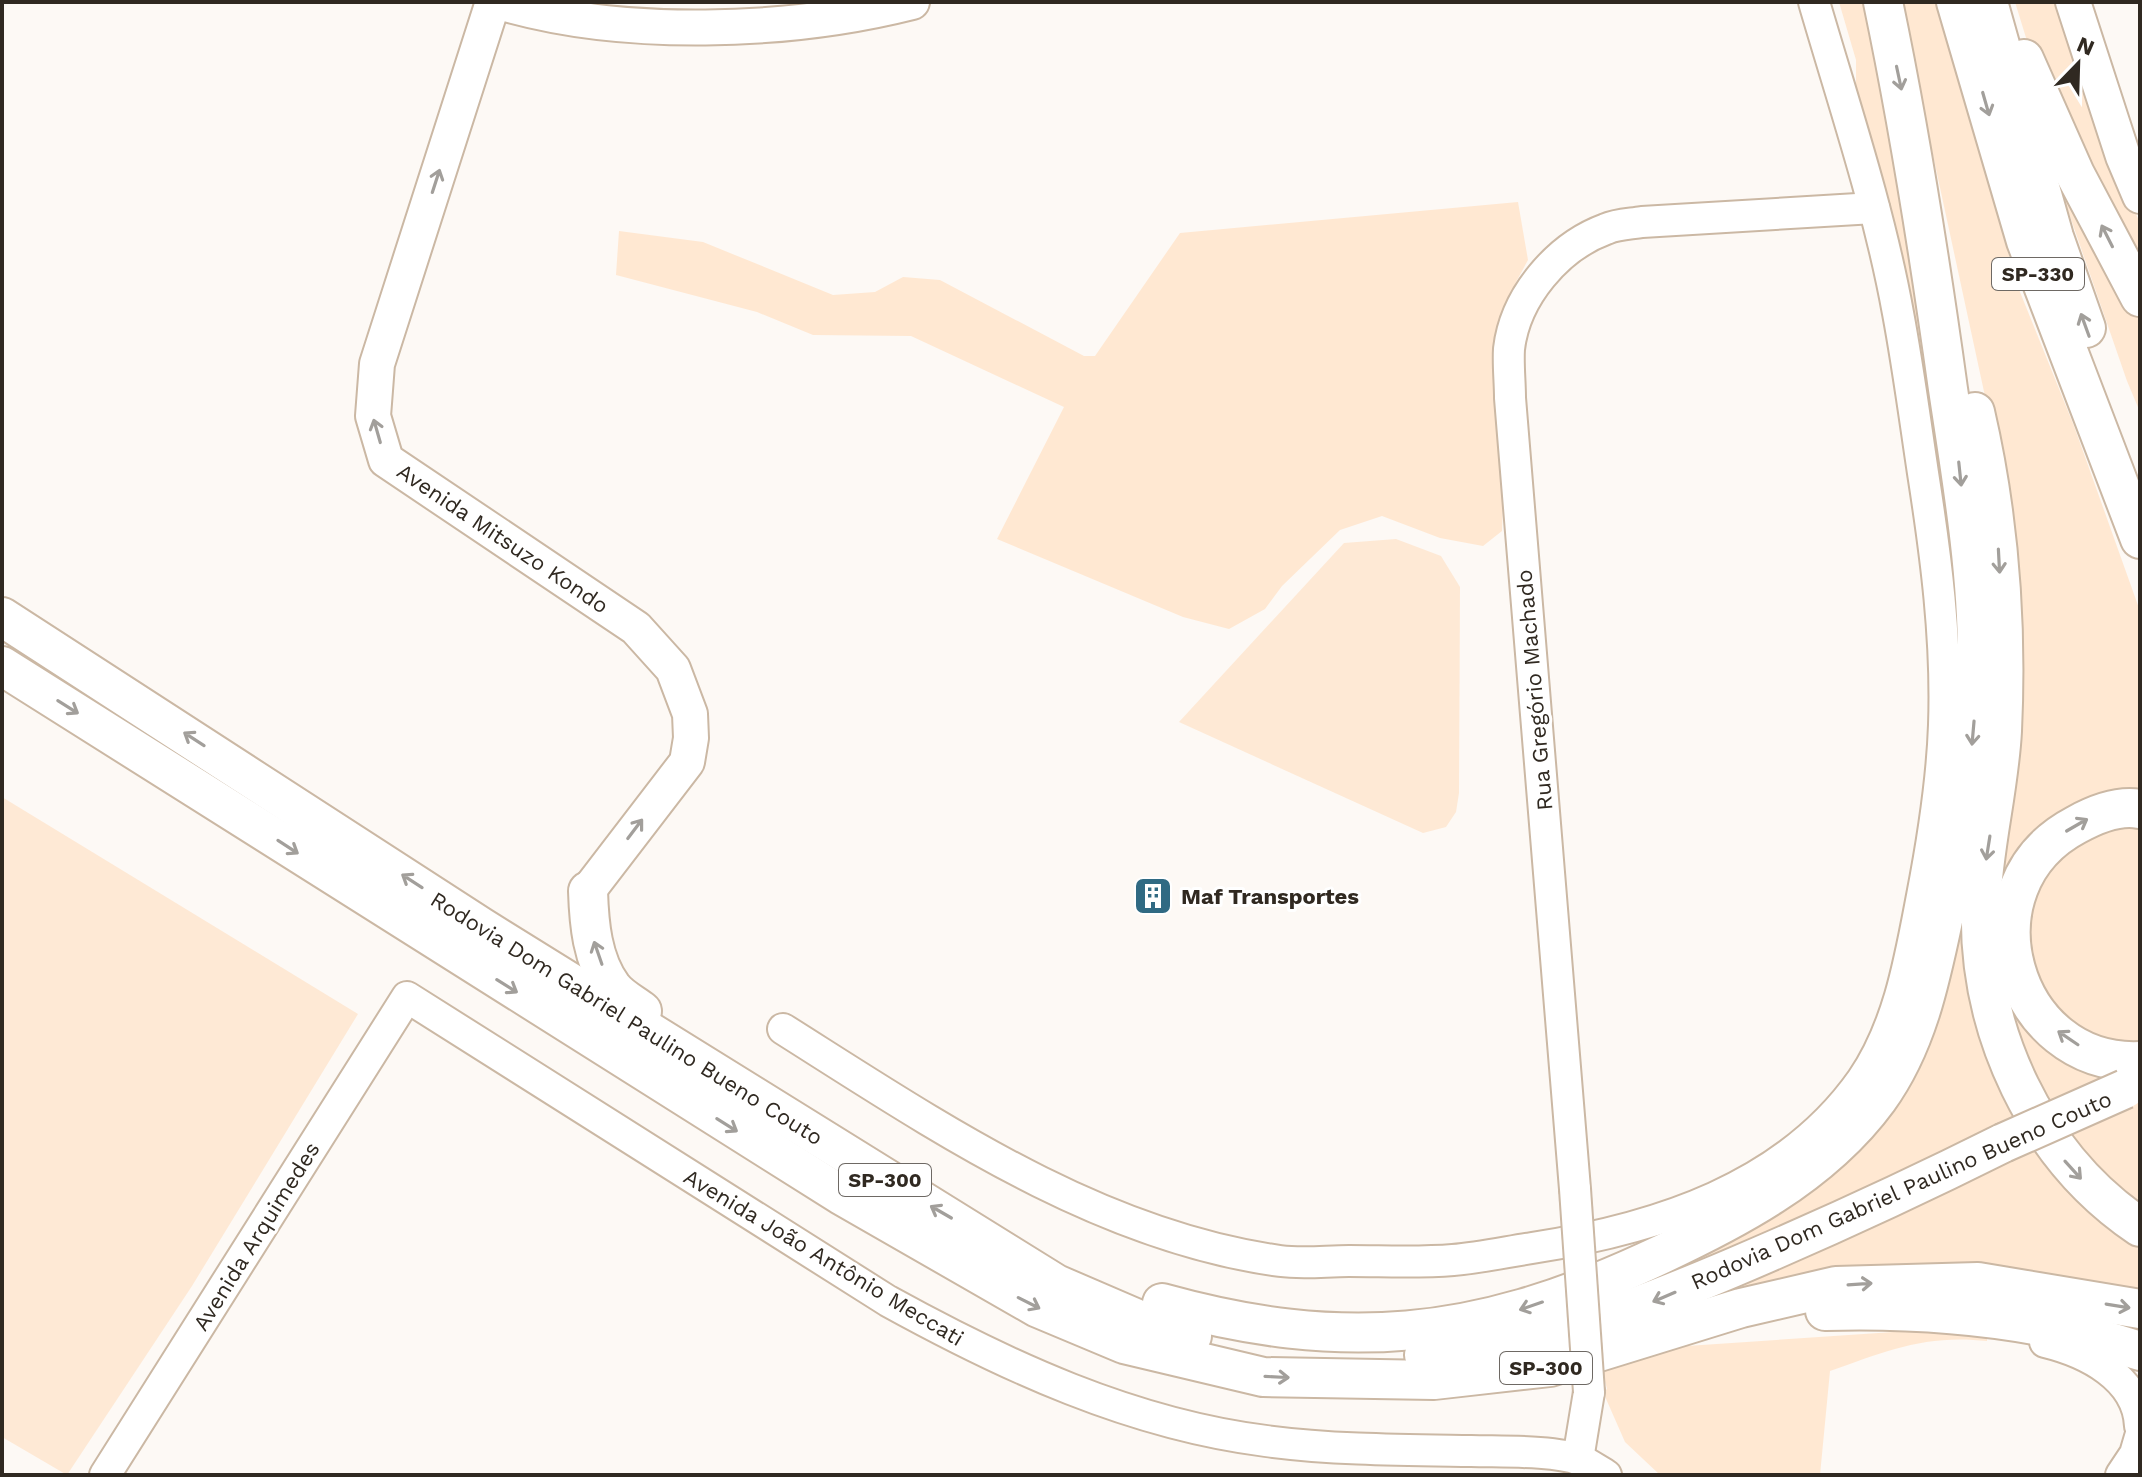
<svg xmlns="http://www.w3.org/2000/svg" width="2142" height="1477" font-family="'Work Sans',sans-serif">
	<style>
		.built { fill: #fee9d5 }
		.green { fill: #ffe8d2 }
		.lines { fill: none; stroke-linecap: round; stroke-linejoin: round }
		.secondary-casing { stroke: #cbb8a4; stroke-width: 34 }
		.primary-casing { stroke: #cbb8a4; stroke-width: 38 }
		.highway-casing { stroke: #cbb8a4; stroke-width: 42 }
		.secondary { stroke: #fff; stroke-width: 30 }
		.primary { stroke: #fff; stroke-width: 34 }
		.highway { stroke: #fff; stroke-width: 38 }
		.secondary-bridge-casing { stroke: #cbb8a4; stroke-width: 34; stroke-linecap: butt }
		.highway-bridge-casing { stroke: #cbb8a4; stroke-width: 42; stroke-linecap: butt }
		.secondary-bridge { stroke: #fff; stroke-width: 30 }
		.highway-bridge { stroke: #fff; stroke-width: 38 }
		.oneway { stroke: #a29f9b }
		.labels { text-anchor: middle; stroke-width: 6; stroke-linejoin: round; paint-order: stroke }
		.shield { fill: #fff; stroke: #6e6964; stroke-width: 2 }
		.shield-label { font-size: 20px; font-weight: bold; fill: #302921 }
		.street-label { font-size: 22px; fill: #302921; stroke: #fff }
		.poi-label { font-size: 22px; font-weight: bold; fill: #302921; stroke: #fff; text-anchor: start }
	</style>
	<rect width="100%" height="100%" fill="#fdf9f5"/>
	<g class="built">
		<path d="M1396,539L1441,556L1460,587L1459,793L1456,812L1446,827L1423,833L1179,722L1344,543Z"/>
		<path d="M2,797L358,1014L192,1286L67,1475L2,1437Z"/>
	</g>
	<g class="green">
		<path d="M1839,2H1875L1966,631L1955,668L1944,497L1891,212L1856,91V60Z"/>
		<path d="M1900,2H1941L2016,282L2074,426L2140,611V796L2048,825L2007,976L2137,1070L2041,1112L2003,1018L1994,438Z"/>
		<path d="M2015,2H2060L2113,163L2140,223V278L2031,54Z"/>
		<path d="M2055,173L2140,312V412L2127,381Z"/>
		<path d="M1518,202L1528,260L1516,282L1493,348L1505,446L1502,531L1483,546L1440,538L1382,516L1340,530L1282,586L1265,609L1229,629L1183,617L997,539L1064,407L911,336L813,335L757,312L616,275L619,231L703,242L833,295L875,292L903,277L940,280L1084,356H1095L1180,233Z"/>
		<path d="M2140,822V1051L2089,1042L2032,992L2027,892L2079,835Z"/>
		<path d="M1964,876L2022,1118L1668,1277L1596,1302L1814,1175Z"/>
		<path d="M2140,1098V1216L2059,1138L2092,1125L2091,1120Z"/>
		<path d="M2043,1144L2140,1236V1293L1695,1301Z"/>
		<path d="M1923,1330L1987,1334V1341C1926,1334 1886,1351 1830,1371L1820,1475H1660L1625,1442L1603,1392L1607,1389L1602,1370L1687,1346Z"/>
	</g>
	<g class="lines">
		<defs>
			<g id="secondary">
				<path d="M783,1029C935,1125 1097,1236 1280,1261C1303,1264 1326,1261 1349,1261C1383,1261 1419,1263 1453,1260C1479,1258 1506,1252 1532,1248C1656,1229 1786,1188 1862,1080C1899,1026 1910,959 1922,896C1933,839 1942,783 1944,725C1947,640 1936,556 1923,473C1915,420 1908,366 1898,313C1879,208 1844,105 1814,2"/>
				<path d="M1575,1189L1510,398C1510,382 1508,365 1509,349C1515,297 1557,247 1606,229C1617,224 1630,224 1642,222L1874,208"/>
				<path d="M2045,1342C2086,1352 2138,1377 2140,1426"/>
				<path d="M1578,1459L1589,1392"/>
				<path d="M105,1475L407,997L888,1301C1006,1366 1131,1424 1266,1441C1334,1450 1403,1450 1471,1451C1499,1452 1555,1450 1580,1460C1589,1464 1597,1470 1606,1475"/>
				<path d="M2121,1475L2135,1454L2140,1437"/>
			</g>
			<g id="primary">
				<path d="M493,2L377,364L373,416L386,460L636,628L673,669L690,714L691,738L687,762L588,891"/>
				<path d="M499,2C622,39 789,33 912,2"/>
				<path d="M2073,2L2123,156L2140,196"/>
			</g>
			<g id="highway">
				<path d="M1956,2L2026,241L2140,539"/>
				<path d="M1988,2L2054,237L2086,328"/>
				<path d="M2024,59L2075,174L2140,297"/>
				<path d="M1975,412C1999,516 2007,624 2002,731C1999,789 1983,847 1981,905C1977,1030 2036,1157 2140,1227"/>
				<path d="M2,617L481,927L1056,1284L1135,1318L1192,1336"/>
				<path d="M2,666L841,1195L1038,1308L1124,1344L1263,1377L1434,1380L1550,1367L1741,1308L1836,1286L1978,1282L2140,1309"/>
				<path d="M2140,809C2119,805 2094,815 2076,825C1959,887 2011,1067 2140,1061"/>
				<path d="M588,891C589,923 592,960 612,987C619,997 633,1004 642,1011"/>
				<path d="M1162,1303C1342,1353 1475,1340 1645,1262C1730,1223 1821,1177 1878,1099C1918,1044 1931,977 1945,911C1962,827 1976,742 1977,655C1977,567 1961,476 1948,389C1930,259 1910,131 1883,2"/>
				<path d="M1825,1311C1931,1308 2038,1318 2140,1351"/>
				<path d="M1424,1355C1531,1352 1635,1309 1732,1268C1824,1229 1913,1188 2003,1143"/>
			</g>
		</defs>
		<use href="#secondary" class="secondary-casing"/>
		<use href="#primary" class="primary-casing"/>
		<use href="#highway" class="highway-casing"/>
		<use href="#secondary" class="secondary"/>
		<use href="#primary" class="primary"/>
		<use href="#highway" class="highway"/>
		<defs>
			<path id="secondary-bridge" d="M1575,1189L1589,1392"/>
			<path id="highway-bridge" d="M2003,1143L2125,1089"/>
		</defs>
		<use href="#secondary-bridge" class="secondary-bridge-casing"/>
		<use href="#highway-bridge" class="highway-bridge-casing"/>
		<use href="#secondary-bridge" class="secondary-bridge"/>
		<use href="#highway-bridge" class="highway-bridge"/>
	</g>
	<defs><path id="oneway-shaft" d="M-6 0H5M1.5-3L5.5 0L1.5 3" fill="none" stroke-width="1.6" stroke-linecap="round" stroke-linejoin="round" transform="scale(2)"/></defs>
	<g class="oneway">
		<use href="#oneway-shaft" transform="translate(1899 78) rotate(78)"/>
		<use href="#oneway-shaft" transform="translate(1986 104) rotate(74)"/>
		<use href="#oneway-shaft" transform="translate(436 181) rotate(-72)"/>
		<use href="#oneway-shaft" transform="translate(2107 236) rotate(-117)"/>
		<use href="#oneway-shaft" transform="translate(2085 325) rotate(-110)"/>
		<use href="#oneway-shaft" transform="translate(377 431) rotate(-106)"/>
		<use href="#oneway-shaft" transform="translate(1960 474) rotate(84)"/>
		<use href="#oneway-shaft" transform="translate(1999 561) rotate(87)"/>
		<use href="#oneway-shaft" transform="translate(68 707) rotate(32)"/>
		<use href="#oneway-shaft" transform="translate(1973 733) rotate(95)"/>
		<use href="#oneway-shaft" transform="translate(194 739) rotate(-147)"/>
		<use href="#oneway-shaft" transform="translate(2077 825) rotate(-30)"/>
		<use href="#oneway-shaft" transform="translate(635 829) rotate(-53)"/>
		<use href="#oneway-shaft" transform="translate(288 847) rotate(33)"/>
		<use href="#oneway-shaft" transform="translate(1988 848) rotate(99)"/>
		<use href="#oneway-shaft" transform="translate(412 881) rotate(-147)"/>
		<use href="#oneway-shaft" transform="translate(598 953) rotate(-109)"/>
		<use href="#oneway-shaft" transform="translate(507 986) rotate(32)"/>
		<use href="#oneway-shaft" transform="translate(2068 1038) rotate(-146)"/>
		<use href="#oneway-shaft" transform="translate(727 1125) rotate(32)"/>
		<use href="#oneway-shaft" transform="translate(2073 1170) rotate(48)"/>
		<use href="#oneway-shaft" transform="translate(941 1212) rotate(-150)"/>
		<use href="#oneway-shaft" transform="translate(1860 1284) rotate(-4)"/>
		<use href="#oneway-shaft" transform="translate(1664 1297) rotate(157)"/>
		<use href="#oneway-shaft" transform="translate(1029 1303) rotate(27)"/>
		<use href="#oneway-shaft" transform="translate(1531 1306) rotate(161)"/>
		<use href="#oneway-shaft" transform="translate(2118 1306) rotate(9)"/>
		<use href="#oneway-shaft" transform="translate(1277 1377) rotate(3)"/>
	</g>
	<defs>
		<symbol id="building-square" viewBox="-11 -11 22 22"><rect x="-9" y="-9" width="18" height="18" rx="4" fill="#306a83" stroke="#fff"/><path d="M-4-6H4V6H1V3H-1V6H-4ZM-2.5-4.3h1.7v1.8h-1.7ZM.8-4.3h1.7v1.8H.8ZM-2.5-1h1.7V.8h-1.7ZM.8-1h1.7V.8H.8Z" fill="#fff"/></symbol>
	</defs>
	<g fill-rule="evenodd">
		<use href="#building-square" x="1131" y="874" width="44" height="44"/>
	</g>
	<g class="labels">
		<g class="shield">
			<rect x="1992" y="258" width="92" height="32" rx="6"/>
			<rect x="839" y="1164" width="92" height="32" rx="6"/>
			<rect x="1500" y="1352" width="92" height="32" rx="6"/>
		</g>
		<g class="shield-label">
			<text x="2038" y="281">SP-330</text>
			<text x="885" y="1187">SP-300</text>
			<text x="1546" y="1375">SP-300</text>
		</g>
		<g class="street-label">
			<text transform="translate(503 538) rotate(34)" y="8">Avenida Mitsuzo Kondo</text>
			<text transform="translate(1534 690) rotate(-95)" y="8">Rua Gregório Machado</text>
			<text transform="translate(627 1018) rotate(32)" y="8">Rodovia Dom Gabriel Paulino Bueno Couto</text>
			<text transform="translate(1901 1190) rotate(-24)" y="8">Rodovia Dom Gabriel Paulino Bueno Couto</text>
			<text transform="translate(256 1236) rotate(-58)" y="8">Avenida Arquimedes</text>
			<text transform="translate(824 1257) rotate(31)" y="8">Avenida João Antônio Meccati</text>
		</g>
		<g class="poi-label">
			<text x="1181" y="904">Maf Transportes</text>
		</g>
	</g>
	<rect width="2142" height="1477" fill="none" stroke="#302921" stroke-width="8"/>
	<g transform="translate(2078 64) rotate(23)" stroke="#ffffff" stroke-width="6" paint-order="stroke">
	<path d="M0-6L14 30L0 20L-14 30Z" fill="#302921"/>
	<text y="-12" font-size="22" font-weight="bold" text-anchor="middle" fill="#302921">N</text>
	</g>
</svg>
